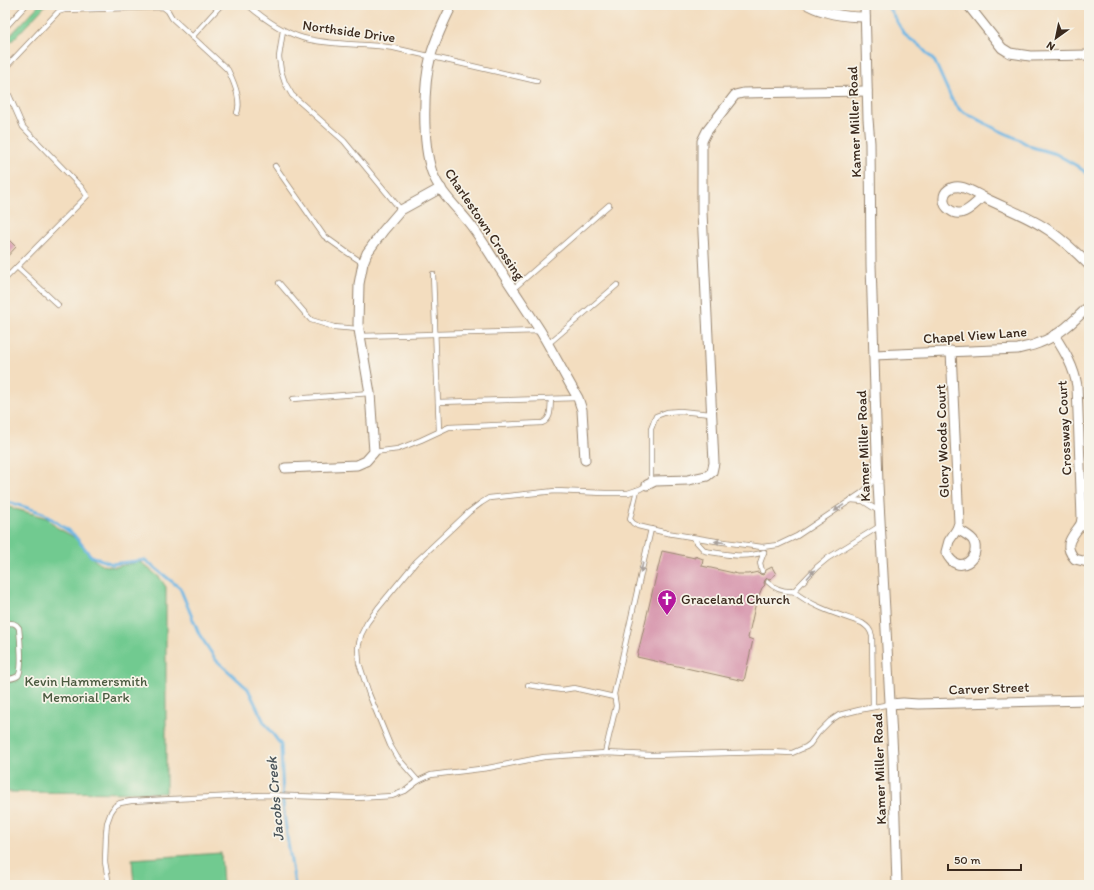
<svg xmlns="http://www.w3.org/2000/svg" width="1094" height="890" font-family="Itim,sans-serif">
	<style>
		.green { fill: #71ca90; stroke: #567a57 }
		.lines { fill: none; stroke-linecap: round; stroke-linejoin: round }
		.stream { stroke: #6cb6e4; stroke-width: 3 }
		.building { fill: #d48ea8 }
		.lane-casing { stroke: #97846e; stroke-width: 6 }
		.street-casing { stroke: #97846e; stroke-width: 11 }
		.lane { stroke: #fff; stroke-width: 4.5 }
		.street { stroke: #fff; stroke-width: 9 }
		.oneway { fill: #a79f9a }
		.labels { text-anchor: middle; stroke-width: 3.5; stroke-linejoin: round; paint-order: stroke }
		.street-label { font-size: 14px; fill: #3b2a1e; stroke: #f7f3e8 }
		.poi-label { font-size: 14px; fill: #3b2a1e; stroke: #f7f3e8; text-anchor: start }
		.park-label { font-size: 14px; fill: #4b5a40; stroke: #f7f3e8 }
		.water-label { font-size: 15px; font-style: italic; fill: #4a5459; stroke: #f7f3e8 }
	</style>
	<rect width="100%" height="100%" fill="#f7f3e8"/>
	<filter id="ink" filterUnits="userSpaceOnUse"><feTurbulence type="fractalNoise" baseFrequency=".025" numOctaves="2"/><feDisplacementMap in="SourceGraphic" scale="8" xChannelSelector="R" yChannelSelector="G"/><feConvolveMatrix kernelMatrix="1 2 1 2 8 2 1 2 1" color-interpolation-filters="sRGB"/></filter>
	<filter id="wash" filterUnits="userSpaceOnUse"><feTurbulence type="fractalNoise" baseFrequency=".012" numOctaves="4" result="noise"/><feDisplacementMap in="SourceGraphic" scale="16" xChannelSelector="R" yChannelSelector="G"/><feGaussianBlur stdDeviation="0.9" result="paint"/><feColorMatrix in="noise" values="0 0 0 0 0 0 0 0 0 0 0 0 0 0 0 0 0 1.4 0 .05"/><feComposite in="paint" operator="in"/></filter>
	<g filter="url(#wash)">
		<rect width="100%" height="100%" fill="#f3ddbf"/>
		<g class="green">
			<path d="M39,5H46L5,48V41Z"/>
			<path d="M5,506L47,518L56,527L79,540L83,545L91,557L101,565L115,567L138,562L142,563L160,578L166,587V793L5,792Z"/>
			<path d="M221,853L223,885H134L132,859Z"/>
		</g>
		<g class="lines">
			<g class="stream">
				<path d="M887,5L905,35L921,47L935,62L952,100L960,110L994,128L1018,139L1032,147L1056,154L1077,166L1089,175"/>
				<path d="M5,502L12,503L43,513L73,534L91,556L112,564L145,560L180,588L199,634L216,660L248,689L264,722L281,745L283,804L288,843L295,885"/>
			</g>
		</g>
		<g id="blocks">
			<g class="building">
				<path d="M5,236L16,247L5,259Z"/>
				<path d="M662,551L695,558V556L703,559L702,566L738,574H749L758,572L760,574L763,575L765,572L766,570L772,567L776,574L770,579L767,578L765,580L764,583L765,585L762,588L756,602L748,638L753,640L744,681L637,657Z"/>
			</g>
		</g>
	</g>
	<g filter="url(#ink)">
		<use href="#blocks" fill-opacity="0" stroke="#97846e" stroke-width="1"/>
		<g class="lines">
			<defs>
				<g id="lane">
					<path d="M63,5L64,10L163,7L168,11L172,18L228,70C234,82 242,100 237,113"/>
					<path d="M248,5C264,19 282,32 303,38C332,46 364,43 394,48L537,81"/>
					<path d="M5,28L26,5"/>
					<path d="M283,30L279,57L281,71L285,83L292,95L344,141L401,210"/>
					<path d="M192,37L221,5"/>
					<path d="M5,68L58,12L64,10"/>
					<path d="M5,91L9,95L23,127L82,188L87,196L5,279"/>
					<path d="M5,103L12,102"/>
					<path d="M275,166L324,236L345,251L363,263"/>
					<path d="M17,267L58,305"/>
					<path d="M433,274L439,431"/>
					<path d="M279,283L311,320L334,327L358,329"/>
					<path d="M513,289L609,205"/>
					<path d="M360,336L435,334L540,331"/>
					<path d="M548,344L617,285"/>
					<path d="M293,399L370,393"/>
					<path d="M438,402L578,398"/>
					<path d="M374,452L398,449L421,440L449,427L542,423C552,419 550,409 551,399"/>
					<path d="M651,483V429L656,416L667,412L680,411L711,414"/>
					<path d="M637,490L630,519L633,523L638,526L667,533L716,541L762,547L778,545L797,536L863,492L873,481L876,476"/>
					<path d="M851,500L863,501L880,512"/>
					<path d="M693,538L705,551C723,554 745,559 764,552"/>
					<path d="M762,571L760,563L764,552"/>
					<path d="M768,582C775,589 784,592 794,591L817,567L828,558L880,526"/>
					<path d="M793,591C814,608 837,614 862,623C868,627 870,629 872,636L873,707"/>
					<path d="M5,623C11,623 15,622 19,628C20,637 23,671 18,676C14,679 9,679 5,679"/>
					<path d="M528,685L555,689L562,690L574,688L614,697"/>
					<path d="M605,753L616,706L614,694L651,529"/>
					<path d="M418,781L397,757L390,745L369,694L359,663L358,648L361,635L367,623L378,608L416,562L469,512L481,503L489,498L555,491L605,493H628L640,489L647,485"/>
					<path d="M109,885L105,862L106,834L107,823L111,812L115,806L120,803L131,801L192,798L264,795L357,798L392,796L405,791L418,781L431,775L488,768L544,757L605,753L652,755L770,752L792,753L806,747L810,744L818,733L830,721L839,715L859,710L890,704"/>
				</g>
				<g id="street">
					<path d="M452,5C444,21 436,38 431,55C423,85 422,143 432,172C440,194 460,210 473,228C482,240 490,254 498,266C512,288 527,310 541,332C554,354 565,376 578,398L582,410L585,460"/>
					<path d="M808,5C825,14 846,17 865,17"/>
					<path d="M865,5L868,119L870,143L871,265L878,484L893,756L897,885"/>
					<path d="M968,5L1002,48L1010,53L1030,56L1089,55"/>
					<path d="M983,197C974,204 962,220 950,210C947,208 944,204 944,200C943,191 951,186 960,187C968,188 977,194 985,198C1007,209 1030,217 1050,231C1064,241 1077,253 1089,265"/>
					<path d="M1054,335C1065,352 1074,367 1077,386L1082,518L1081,524"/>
					<path d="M951,351L959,523L957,529"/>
					<path d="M874,355L1018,349C1025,347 1032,346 1039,343C1059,336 1074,321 1089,306"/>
					<path d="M285,468L357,465L366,461L374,452L370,393L358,324L359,284L363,263L367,253L383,231L401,210L441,188"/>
					<path d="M647,485L655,481L688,480L707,476L712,472L714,463L702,212V141L707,131L735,95L743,93L867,91"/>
					<path d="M957,529C962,532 969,535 973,540C983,558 957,578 946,552L949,541Z"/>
					<path d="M1089,529L1081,524C1072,537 1062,545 1075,559L1087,562L1089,561"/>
					<path d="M890,704L903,703L918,704L1089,700"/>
				</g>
			</defs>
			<use href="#lane" class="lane-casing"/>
			<use href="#street" class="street-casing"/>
			<use href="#lane" class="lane"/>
			<use href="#street" class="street"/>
		</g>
		<defs><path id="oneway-solid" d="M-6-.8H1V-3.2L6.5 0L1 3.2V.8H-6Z"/></defs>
		<g class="oneway">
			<use href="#oneway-solid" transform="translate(839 508) rotate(146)"/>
			<use href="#oneway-solid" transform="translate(720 542) rotate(-173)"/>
			<use href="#oneway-solid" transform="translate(642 567) rotate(103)"/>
			<use href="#oneway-solid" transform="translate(811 574) rotate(-48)"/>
		</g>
	</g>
	<defs>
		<symbol id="church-pin" viewBox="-11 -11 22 30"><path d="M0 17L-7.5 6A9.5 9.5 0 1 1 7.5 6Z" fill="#b5179e" stroke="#f7f3e8"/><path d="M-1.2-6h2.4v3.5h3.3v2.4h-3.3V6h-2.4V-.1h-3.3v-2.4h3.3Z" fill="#fff"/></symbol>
	</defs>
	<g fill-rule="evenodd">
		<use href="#church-pin" x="656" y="588" width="22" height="30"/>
	</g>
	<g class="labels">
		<g class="street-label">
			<text transform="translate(349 31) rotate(8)" y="5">Northside Drive</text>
			<text transform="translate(854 122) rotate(-92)" y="5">Kamer Miller Road</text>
			<text transform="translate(485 224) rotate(56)" y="5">Charlestown Crossing</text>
			<text transform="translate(975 335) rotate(-4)" y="5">Chapel View Lane</text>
			<text transform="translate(1064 428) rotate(-93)" y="5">Crossway Court</text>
			<text transform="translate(942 441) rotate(-92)" y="5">Glory Woods Court</text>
			<text transform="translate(863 446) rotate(-92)" y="5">Kamer Miller Road</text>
			<text transform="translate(989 688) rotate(-2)" y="5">Carver Street</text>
			<text transform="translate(879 769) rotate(-92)" y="5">Kamer Miller Road</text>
		</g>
		<g class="poi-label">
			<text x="681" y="604">Graceland Church</text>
		</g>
		<g class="park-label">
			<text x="86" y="686">Kevin Hammersmith<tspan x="86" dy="16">Memorial Park</tspan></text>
		</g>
		<g class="water-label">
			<text transform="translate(275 799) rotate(-95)" y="5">Jacobs Creek</text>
		</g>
	</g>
	<rect width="1094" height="890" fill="none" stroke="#f7f3e8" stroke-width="20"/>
	<g transform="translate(1056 38) rotate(213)" stroke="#f7f3e8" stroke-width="3" paint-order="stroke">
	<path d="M0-3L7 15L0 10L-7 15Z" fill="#3b2a1e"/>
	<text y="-6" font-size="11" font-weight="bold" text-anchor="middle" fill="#3b2a1e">N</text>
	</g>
	<path d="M948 864v6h73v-6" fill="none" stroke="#3b2a1e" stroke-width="2"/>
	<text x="954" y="864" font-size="12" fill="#3b2a1e" stroke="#f7f3e8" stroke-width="3" paint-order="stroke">50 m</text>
</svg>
